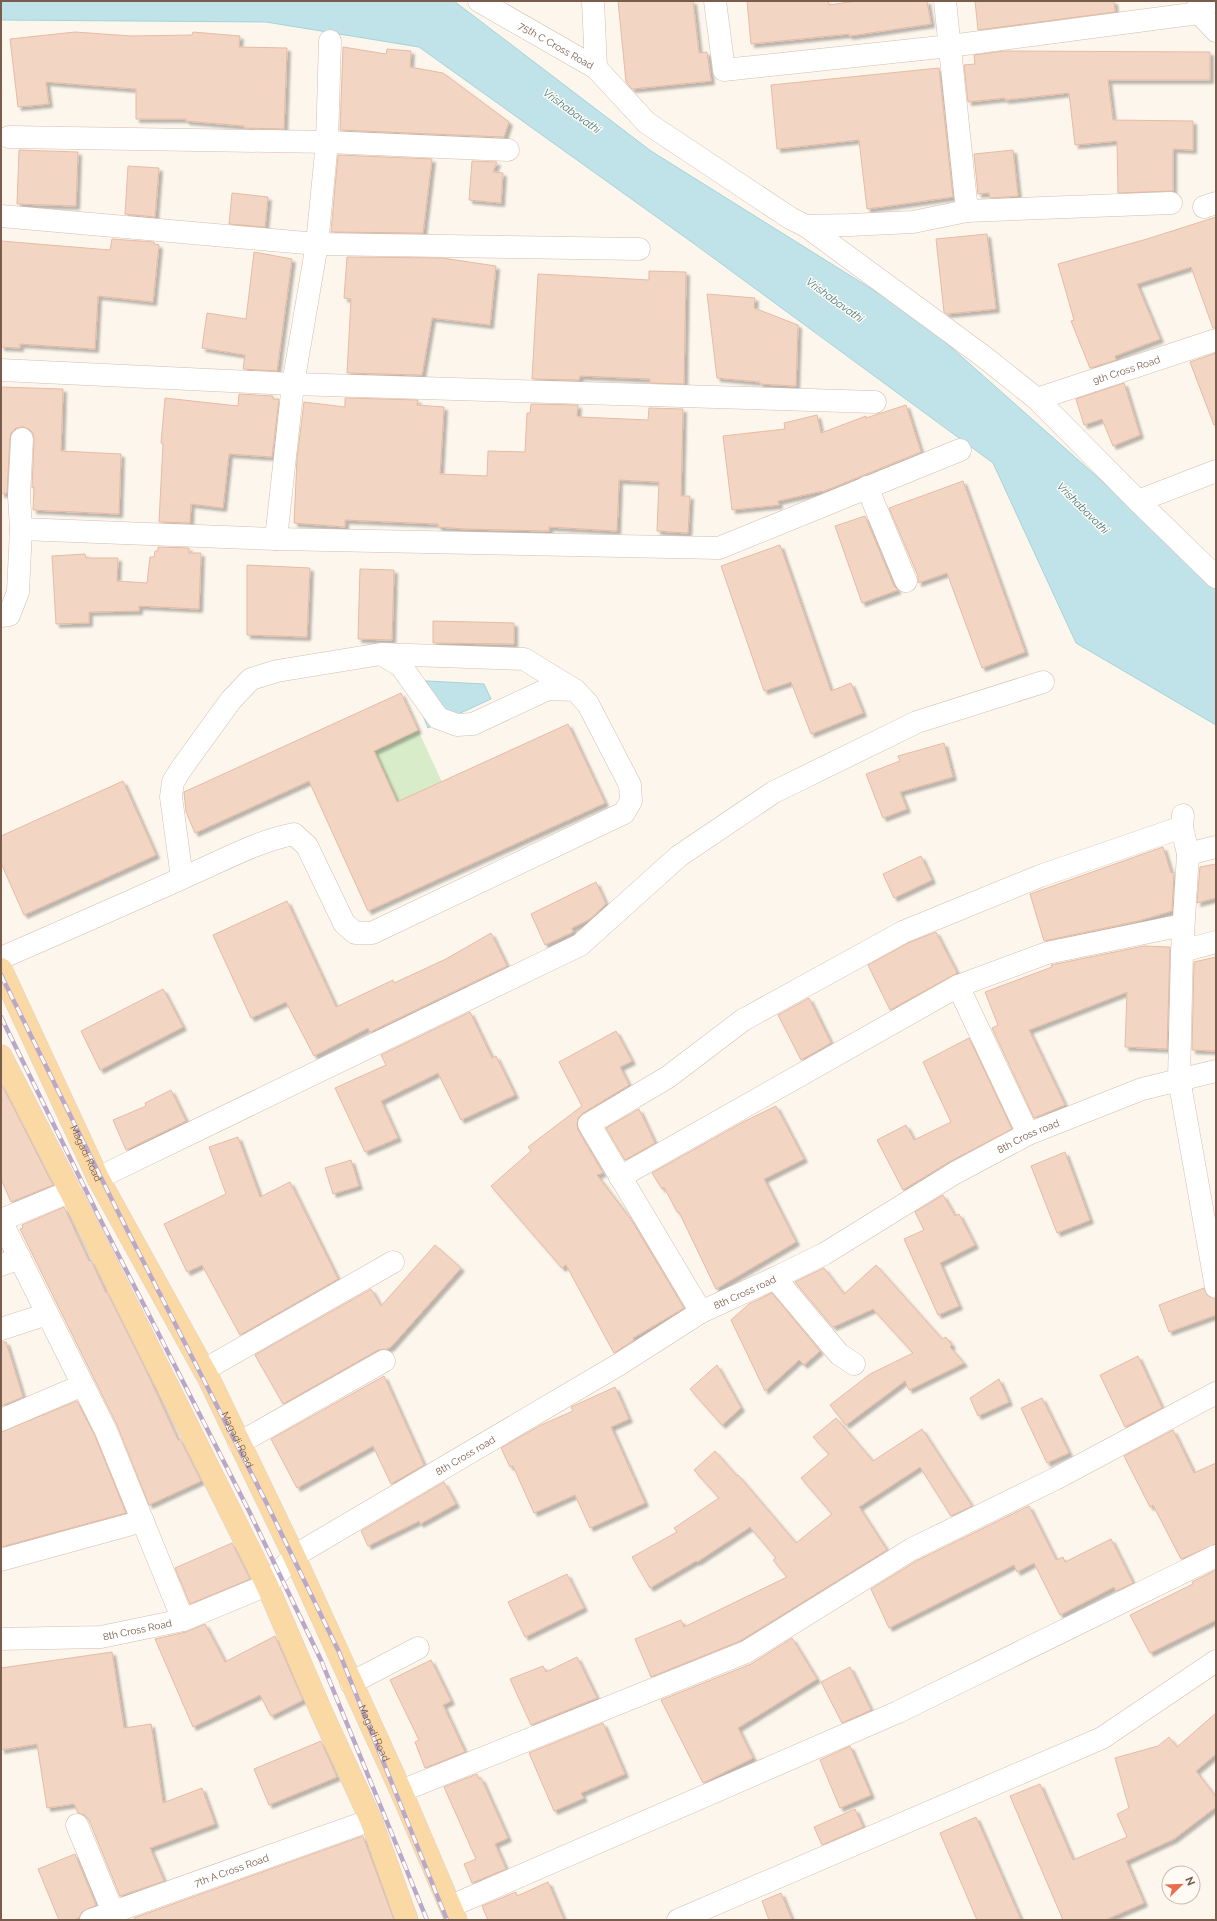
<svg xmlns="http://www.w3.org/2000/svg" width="1217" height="1921" font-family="Raleway,sans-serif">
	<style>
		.green { fill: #d8ecc9 }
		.water { fill: #bfe3e8; stroke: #a5d3da }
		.building { fill: #f3d5c3; stroke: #e6bba3; filter: url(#shadow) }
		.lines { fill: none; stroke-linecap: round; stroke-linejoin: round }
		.minor-casing { stroke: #d1beb0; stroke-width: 23 }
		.primary-casing { stroke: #dad1cd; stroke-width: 23 }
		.minor { stroke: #fff; stroke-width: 22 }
		.primary { stroke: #fbd9a5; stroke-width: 22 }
		.rail-casing { stroke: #b9a8c9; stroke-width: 4.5 }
		.rail { stroke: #fffaf3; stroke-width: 3; stroke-dasharray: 9; stroke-linecap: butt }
		.labels { text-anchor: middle; stroke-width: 3; stroke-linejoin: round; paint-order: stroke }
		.street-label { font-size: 10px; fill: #7a5c4d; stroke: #fffaf3 }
		.water-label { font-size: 11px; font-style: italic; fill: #437c86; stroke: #fffaf3 }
	</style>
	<defs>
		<filter id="shadow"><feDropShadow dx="3.5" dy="3.5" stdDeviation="1" flood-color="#0004"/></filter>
	</defs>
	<rect width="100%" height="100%" fill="#fdf6ec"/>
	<path class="green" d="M418,730L442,782L397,802L374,751Z"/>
	<g class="water">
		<path d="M1,1H454L651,151L918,318L1182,552L1216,590V725L1076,643L993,463L693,243L419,47L266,22L1,20Z"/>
		<path d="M409,680L484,684L491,699L428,728Z"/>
	</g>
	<g class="building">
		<path d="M618,1H693L699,53L707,52L711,81L632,89L626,82Z"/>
		<path d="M747,1H828L829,5L856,1H927L931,24L849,36V34L751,44Z"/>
		<path d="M975,1H1114L1115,12L978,30Z"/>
		<path d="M75,32L131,36L192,35L193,32L240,36L239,47L287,48L284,129L244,128V126L186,121V119H136V89L46,82L49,104L18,107L10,39Z"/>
		<path d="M343,47L386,54L387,49L411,51L410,67L443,73L509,122L504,137L340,130Z"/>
		<path d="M1004,51L1210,52V80H1108L1113,120L1193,121V150L1173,149V191L1118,193L1117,141L1075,145L1069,93L1005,100V98L968,102L964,65L975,64L974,55Z"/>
		<path d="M939,68L953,197L867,209L859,140L777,149L771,85Z"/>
		<path d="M19,150L78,152L76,206L17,204Z"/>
		<path d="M1013,150L1018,196L990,198L989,193L978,194L974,154Z"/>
		<path d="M338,155L432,159L423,233L331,232Z"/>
		<path d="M472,161L497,162L493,172L503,173L501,203L469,200Z"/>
		<path d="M128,166L159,168L155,217L125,214Z"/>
		<path d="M232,193L268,197L265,227L229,224Z"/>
		<path d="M1216,217V328H1213L1191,267L1137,284L1160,339L1115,356L1116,360L1090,368L1071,321L1074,320L1058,264L1147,239Z"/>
		<path d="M987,234L996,309L947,314L944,312L936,239Z"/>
		<path d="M112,239L154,242V244L159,245L153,302L98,296L95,349L20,344V348L1,347V241L110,250Z"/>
		<path d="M254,252L292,259L277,371L243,369L245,355L202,348L207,313L246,319Z"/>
		<path d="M347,257L442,258L496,266L490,325L432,318L422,375L347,373L351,299L344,298Z"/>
		<path d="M649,271L686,272L684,384L650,383V379L580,376L579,380L532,379L538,274L649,280Z"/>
		<path d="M707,294L755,298L754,308L798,325L796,386L760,384V382L717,378Z"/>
		<path d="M1216,353V424L1214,425L1190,362Z"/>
		<path d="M1124,383L1140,435L1113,446L1102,419L1084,425L1076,399Z"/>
		<path d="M1,387L63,389L61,451L121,454L119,514L33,510L34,487L32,488L34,439L33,433L29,429L23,427L16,428L11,433L10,438L7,493L1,494Z"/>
		<path d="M239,394L273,396V399H279L272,457L229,454L223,508L191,504L190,523L159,522L163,444L161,443L165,398L238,406Z"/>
		<path d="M345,398L418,400L417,405L444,407L440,474L487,476L488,451L525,452L527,413H530L531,404L578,405L577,416L580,417L648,420L649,408L683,409L681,496H690L688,533L657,531L659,482L619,480L617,531L549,527V531L466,529L438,527V524L345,520V527L294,523L297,459L304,402L345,407Z"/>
		<path d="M906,405L921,452L822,492V491L778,501L779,505L732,510L723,436L785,429L784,423L817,415L821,433L866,416V418Z"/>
		<path d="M963,481L1025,652L982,668L947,573L918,583V576L889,508Z"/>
		<path d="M865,516L894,586L898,590L862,603L835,526Z"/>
		<path d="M780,545L831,691L851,683L863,713L811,734L791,682L764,691L721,566Z"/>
		<path d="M158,547L189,548V553H201L199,609L139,606V611L89,612V623L56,624L52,556L85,554L86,558H118L117,581L147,583L150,557H154L155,551H158Z"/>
		<path d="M247,565L310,568L307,637L247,635Z"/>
		<path d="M360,569L394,570L392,640L358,639Z"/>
		<path d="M433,621L514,623V644L433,643Z"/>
		<path d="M401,693L418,730L374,751L397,802L568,724L605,803L368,911L309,781L195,833L186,812L184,792Z"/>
		<path d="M944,743L953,777L900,792L907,809L883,818L866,774L900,761L898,756Z"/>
		<path d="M123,781L156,855L24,915L1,863V836Z"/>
		<path d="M1163,847L1171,873L1174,872L1172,911L1138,921L1044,941L1030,894Z"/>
		<path d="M921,856L932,880L894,898L883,874Z"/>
		<path d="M1216,864V898L1197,903L1200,867Z"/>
		<path d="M596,882L606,904L590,919L572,928L573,932L545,945L531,914Z"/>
		<path d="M287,901L336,1007L393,980L394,983L446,959L491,933L507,966L370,1032L368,1028L314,1056L286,1002L251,1018L213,935Z"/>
		<path d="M936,932L957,973L890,1010L868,965L908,943Z"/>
		<path d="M1144,946L1170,947L1167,1049L1125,1047L1127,992L1029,1030L1065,1105L1034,1118L992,1028L998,1025L985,992L1052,967L1051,965Z"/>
		<path d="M1216,957V1051L1192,1050L1194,962Z"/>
		<path d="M163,989L183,1027L100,1070L81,1031Z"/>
		<path d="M809,998L831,1043L801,1060L778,1015Z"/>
		<path d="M470,1012L492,1058L496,1056L515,1095L461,1120L438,1073L381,1101L398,1138L365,1152L335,1088L386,1065L381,1055Z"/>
		<path d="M616,1031L632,1061L620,1067L629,1085L583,1113L578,1118L577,1125L578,1130L603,1173L597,1175L632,1221L684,1308L633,1338L634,1340L614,1353L566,1265L562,1268L491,1186L531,1151L528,1147L582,1106L559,1062Z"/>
		<path d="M969,1038L1012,1129L949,1162L903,1190L877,1140L906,1125L914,1140L951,1122L923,1062Z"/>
		<path d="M1,1083L53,1185L11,1202L1,1179Z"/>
		<path d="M171,1090L186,1121L126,1150L113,1120L146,1106L145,1103Z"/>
		<path d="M776,1106L804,1159L764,1179L796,1242L716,1289L679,1212H677L664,1187L662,1189L652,1173L743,1122Z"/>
		<path d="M639,1109L655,1143L625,1160L606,1128Z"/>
		<path d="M238,1137L260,1197L290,1182L338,1279L240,1335L202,1265L187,1272L164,1224L226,1194L209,1147Z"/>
		<path d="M1065,1152L1090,1220L1057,1233L1031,1166Z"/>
		<path d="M351,1160L359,1186L333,1194L325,1168Z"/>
		<path d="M943,1195L955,1216L959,1214L975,1245L940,1263L959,1306L938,1315L904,1239L924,1230L915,1212Z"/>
		<path d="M64,1207L89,1261L91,1260L106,1293L107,1292L145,1368L178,1440L180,1439L201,1481L149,1505L117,1425L20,1229L23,1228L22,1225Z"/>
		<path d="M435,1245L461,1268L391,1347L387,1349L378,1350L283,1404L255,1355L371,1289L381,1306Z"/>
		<path d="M876,1265L942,1339L946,1337L952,1345L950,1347L964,1363L909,1390L905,1381L846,1425L830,1405L870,1374L913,1353L873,1309L833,1327L795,1282L824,1268L844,1294Z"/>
		<path d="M1204,1288L1207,1295L1216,1299V1315L1169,1332L1159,1305Z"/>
		<path d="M772,1293L820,1351L804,1365L799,1360L765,1391L731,1320L749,1304Z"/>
		<path d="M1,1342H6L23,1397L1,1406Z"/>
		<path d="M1138,1356L1162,1408L1125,1427L1100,1375Z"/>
		<path d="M717,1365L741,1408L722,1425L690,1389Z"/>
		<path d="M384,1376L424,1465L391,1484L373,1446L297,1488L271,1439Z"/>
		<path d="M999,1379L1009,1402L978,1416L970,1398Z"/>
		<path d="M615,1387L629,1419L611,1427L645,1503L590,1528L575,1495L534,1513L513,1466L510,1467L501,1448L541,1425L573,1411L571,1407Z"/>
		<path d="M1042,1398L1069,1453L1047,1463L1021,1408Z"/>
		<path d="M77,1401L95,1436L126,1513L1,1547V1432Z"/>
		<path d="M836,1418L873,1461L922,1429L972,1506L951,1516L920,1467L859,1507L887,1550L740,1641L651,1677L635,1639L681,1620L684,1627L787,1577L773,1560L776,1558L750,1527L697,1562L696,1561L650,1588L632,1557L677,1532L674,1528L719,1498L694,1470L715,1451L737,1476L738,1475L796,1543L832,1514L801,1478L829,1454L813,1437Z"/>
		<path d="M1173,1430L1194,1473L1216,1463V1544L1181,1559L1153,1505L1150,1507L1124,1456Z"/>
		<path d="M444,1482L456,1504L420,1524L419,1521L368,1546L361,1531Z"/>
		<path d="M1029,1506L1056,1560L1063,1557L1065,1562L1111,1539L1133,1583L1116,1591L1114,1587L1060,1615L1034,1563L1017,1572L1014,1565L889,1628L871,1589L918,1560Z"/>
		<path d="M232,1543L250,1579L190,1604L175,1568Z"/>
		<path d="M1216,1570V1620L1150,1653L1130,1615L1193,1584L1192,1582Z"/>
		<path d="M567,1574L584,1608L525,1637L508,1602Z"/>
		<path d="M205,1624L225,1662L275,1636L303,1700L271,1716L260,1695L193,1727L155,1639L186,1632Z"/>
		<path d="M792,1638L817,1679L738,1728L753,1758L703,1783L661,1700L751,1664Z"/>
		<path d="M112,1652L124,1728L151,1724L163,1803L202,1788L215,1824L150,1848L164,1881L120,1896L89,1820L85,1815L78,1813L74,1804L47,1808L37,1744L1,1750V1668Z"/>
		<path d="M577,1657L597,1698L531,1725L510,1679L543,1666L546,1672Z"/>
		<path d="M431,1660L451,1701L443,1705L465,1752L425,1768L415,1742L419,1740L390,1680Z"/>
		<path d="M850,1667L871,1710L842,1723L821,1682Z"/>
		<path d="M1216,1713V1754L1196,1771L1216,1797V1807L1174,1839L1126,1861L1144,1903L1105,1920H1063L1010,1796L1040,1784L1073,1860L1127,1837L1117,1814L1129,1808L1115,1758L1158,1746L1169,1737L1177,1747Z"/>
		<path d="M603,1723L625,1774L581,1793L584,1798L554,1811L529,1753Z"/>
		<path d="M321,1741L337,1777L269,1805L254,1769Z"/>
		<path d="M850,1746L871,1795L840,1808L820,1760Z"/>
		<path d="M477,1774L479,1779L481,1778L508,1838L495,1844L506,1869L472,1883L464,1864L476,1859L444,1787Z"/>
		<path d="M855,1809L863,1827L822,1845L814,1827Z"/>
		<path d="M976,1817L1021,1920H977L940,1833Z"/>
		<path d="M363,1836L394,1920H135L134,1918Z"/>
		<path d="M75,1854L96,1905L82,1912L79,1918L74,1920H59L38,1869Z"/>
		<path d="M548,1882L564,1920H488L482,1906L516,1892L517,1896Z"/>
		<path d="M781,1893L792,1920H769L762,1901Z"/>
	</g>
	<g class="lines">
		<defs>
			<g id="minor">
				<path id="s1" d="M479,1L596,68L593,1"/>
				<path d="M715,1L724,70L950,46L1199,13L1211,1"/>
				<path d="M1199,1V13L1216,31"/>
				<path d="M596,68L647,123L790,218L806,226L850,225L913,222L967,211L945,1"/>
				<path d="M9,137L327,142L508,150"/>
				<path d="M1204,207L1216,203"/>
				<path d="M967,211L1171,203"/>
				<path d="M1,216L317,244L639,249"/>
				<path d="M806,226L983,356L1037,399L1138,501L1216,577"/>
				<path d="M1,370L293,384L875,402"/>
				<path id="s2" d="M1037,399L1216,340"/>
				<path d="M867,487L906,581"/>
				<path d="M1138,501L1216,471"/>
				<path d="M21,529L19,496L22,439"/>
				<path d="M276,539L719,548L960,450"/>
				<path d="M1,616L9,615L18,592L21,529L276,539L293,384L317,244L327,142L330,41"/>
				<path d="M382,654L524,659L573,689"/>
				<path d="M1183,815L1182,827L1188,854L1182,951L1179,1079L1216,1287"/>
				<path d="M1188,854L1216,847"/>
				<path d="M1182,951L1216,942"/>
				<path d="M1,958C63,931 125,904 187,876C222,861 257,841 294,834L307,846L344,923L355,933H372L624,813L631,801L630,785L588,704L575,690L548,689L473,724L457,725L438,718L401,666L381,654L277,671L251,679L231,700L181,769L173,782L171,797L182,878"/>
				<path d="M958,986L1047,953L1183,925"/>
				<path d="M620,1177L958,986L1028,1134"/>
				<path d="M98,1178L580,945L679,856L774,792L917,722L1043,682"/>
				<path d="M1,1220L71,1191"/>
				<path d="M1,1221L106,1431L183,1620"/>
				<path d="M1,1265L20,1258"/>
				<path d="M775,1278L839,1354L854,1364"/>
				<path d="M701,1312L589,1124L668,1077L743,1020L903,932L1040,876L1182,827"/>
				<path d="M1,1329L47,1314"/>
				<path d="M204,1370L393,1262"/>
				<path d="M1,1420L83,1385"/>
				<path d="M239,1443L384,1361"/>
				<path d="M1,1560L143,1521"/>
				<path id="s3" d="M1,1639L101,1637L183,1620L267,1585L294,1556L618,1365L701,1312L775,1278L824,1254L955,1173L1028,1134L1142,1089L1216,1071"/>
				<path d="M351,1683L418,1648"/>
				<path d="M401,1791L746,1652L912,1549L1055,1479L1216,1393"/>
				<path d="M77,1825L113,1912"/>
				<path d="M451,1906L898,1712L1216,1556"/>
				<path id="s4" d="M91,1920L371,1820"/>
				<path d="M678,1920L1102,1738L1216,1661"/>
			</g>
			<g id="primary">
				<path id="s5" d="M1,969L98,1178L209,1379L294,1556L401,1791L456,1920"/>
				<path d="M1,1056L83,1216L267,1585L321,1711L371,1820L407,1920"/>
			</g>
		</defs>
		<use href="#minor" class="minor-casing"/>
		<use href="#primary" class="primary-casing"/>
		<use href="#minor" class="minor"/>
		<use href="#primary" class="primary"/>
		<defs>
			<g id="rail">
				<path d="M1,975L116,1208L266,1502L339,1652L447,1920"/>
				<path d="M1,1017L99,1217L249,1511L321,1660L427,1920"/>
			</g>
		</defs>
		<use href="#rail" class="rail-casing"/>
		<use href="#rail" class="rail"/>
	</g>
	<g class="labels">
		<g class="street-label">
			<text dy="4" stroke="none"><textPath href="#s1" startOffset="89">75th C Cross Road</textPath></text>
			<text dy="4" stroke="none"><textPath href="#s2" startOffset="94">9th Cross Road</textPath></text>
			<text dy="4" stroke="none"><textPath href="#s3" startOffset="1161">8th Cross road</textPath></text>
			<text dy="4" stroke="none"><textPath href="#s5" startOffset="203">Magadi Road</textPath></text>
			<text dy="4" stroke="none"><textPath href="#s3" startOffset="837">8th Cross road</textPath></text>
			<text dy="4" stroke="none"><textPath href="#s5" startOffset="527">Magadi Road</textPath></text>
			<text dy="4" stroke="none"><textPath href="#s3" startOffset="513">8th Cross road</textPath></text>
			<text dy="4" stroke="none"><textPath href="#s3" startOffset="137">8th Cross Road</textPath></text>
			<text dy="4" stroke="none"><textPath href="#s5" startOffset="851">Magadi Road</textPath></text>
			<text dy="4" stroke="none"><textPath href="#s4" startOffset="149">7th A Cross Road</textPath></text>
		</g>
		<g class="water-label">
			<text transform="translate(572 111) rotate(36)" y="4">Vrishabavathi</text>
			<text transform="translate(835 300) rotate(36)" y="4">Vrishabavathi</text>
			<text transform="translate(1083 508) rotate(45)" y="4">Vrishabavathi</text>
		</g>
	</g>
	<rect width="1217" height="1921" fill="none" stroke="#7a5c4d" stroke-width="4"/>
	<g transform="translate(1181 1885) rotate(67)"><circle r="19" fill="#fffaf3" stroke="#cabbb1"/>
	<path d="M0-3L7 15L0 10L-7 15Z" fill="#e76f51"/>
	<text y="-6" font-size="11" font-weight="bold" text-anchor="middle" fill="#7a5c4d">N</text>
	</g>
</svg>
